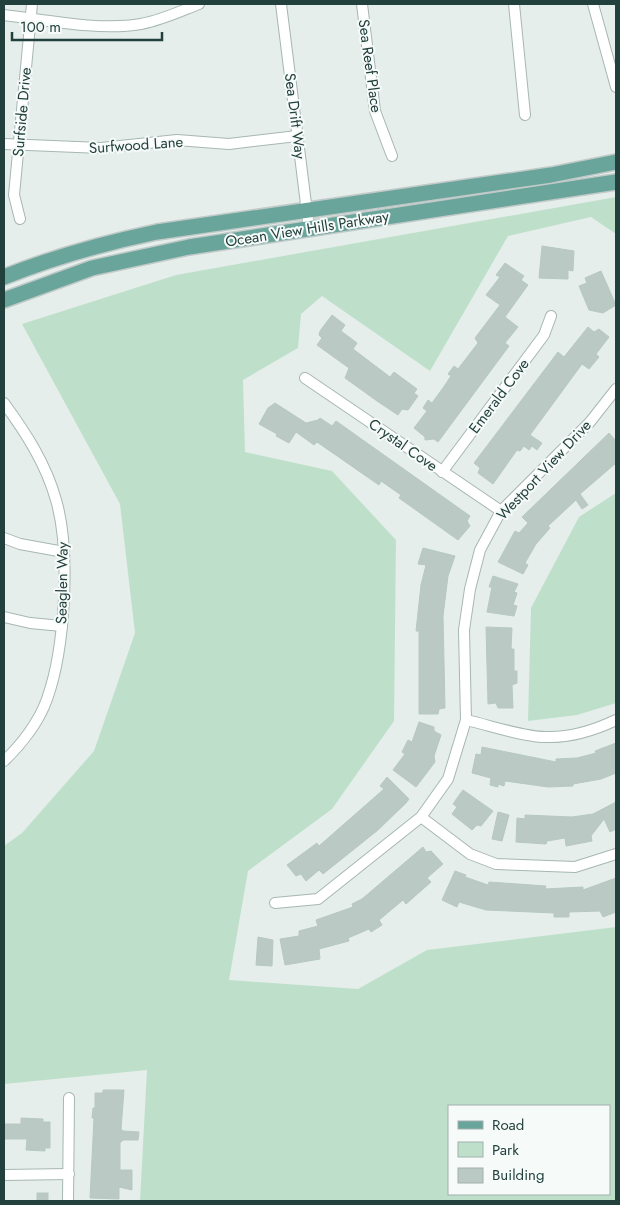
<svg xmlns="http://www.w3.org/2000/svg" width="620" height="1205" font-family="Jost,sans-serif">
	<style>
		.green { fill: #bee0ca; fill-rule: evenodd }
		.building { fill: #bac9c4; stroke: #b7c8c3 }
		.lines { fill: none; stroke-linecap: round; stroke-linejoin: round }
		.minor-casing { stroke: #a7b7b3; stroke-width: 12 }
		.primary-casing { stroke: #c1cac8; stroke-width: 18 }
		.minor { stroke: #fff; stroke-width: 10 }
		.primary { stroke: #69a59b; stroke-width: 15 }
		.labels { text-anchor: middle; stroke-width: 4; stroke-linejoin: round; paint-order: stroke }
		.street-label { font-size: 15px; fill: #23413c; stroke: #f6faf9 }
	</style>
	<rect width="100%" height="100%" fill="#e5eeeb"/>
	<g class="green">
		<path d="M616,197V234L591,217L508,236L430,371L322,296L301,314L298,348L243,380L245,452L332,471L396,540L394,721L332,809L248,871L229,980L358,989L427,950L616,927V1201H140L147,1070L4,1084V846L22,833L94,751L135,633L120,504L22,324L176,275ZM449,1106H609V1194H449Z"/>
		<path d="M616,493V703L577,715L528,721L531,608L579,517Z"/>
	</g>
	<g class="building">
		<path d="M542,246L574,251L573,271L568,270V279L539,278Z"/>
		<path d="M505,263L524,276L521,280L528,285L505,317L518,327L505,343L509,346L438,442L434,439L425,440V437L414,428L427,411L423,408L428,400L432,403L443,388L451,376L448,374L454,366L458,369L478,343L475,338L500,305L486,295L500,277L496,275Z"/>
		<path d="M601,271L616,305L603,313L589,310L579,286L587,283L585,278Z"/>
		<path d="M332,315L345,325L341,331L357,343L353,349L390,377L394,372L417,389L414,393L418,396L408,410L402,409L398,415L377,401L345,378L349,368L317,345L322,338L319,335L320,331Z"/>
		<path d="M588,327L594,332L599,329L609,337L596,354L599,357L589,369L582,364L530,435L542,443L537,450L532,446L529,450L524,446L520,451L517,450L493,484L478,473L480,468L474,463L558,352L564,357Z"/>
		<path d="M275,403L306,423L318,420L320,418L332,426L336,421L470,516L467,521L470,526L458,540L399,498L401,495L381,481L379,485L317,442L314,445L296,432L289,443L276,436L277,434L259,424L268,408Z"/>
		<path d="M609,433L616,441V463L580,494L588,505L582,509L576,500L548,526L550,528L536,544L525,563L528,565L523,574L498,562L515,531L519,533L528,523L522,517Z"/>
		<path d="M423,548L455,556L448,576L443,616L445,708L439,709L438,714H419V631H416L421,585L426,565L418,564Z"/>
		<path d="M493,576L518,584L514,592L517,593L513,605L517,606L514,616L487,612L492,587H489Z"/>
		<path d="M486,627L512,628L511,649H514V671H517V683L512,685L513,708H498L496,703L488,704Z"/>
		<path d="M419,722L434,727V731L441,735L434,756L435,762L416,787L393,770L405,754L402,752L408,740L412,742Z"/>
		<path d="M616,743V773L601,779L573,784V786L548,787L505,781L504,786L498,784V787L490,785L491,778L472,773L476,754L481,755L482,747L556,762V759L577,758L596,753L595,751Z"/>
		<path d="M387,777L409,799L406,803L378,830L323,874L319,870L306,881L301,874L296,876L287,865L317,843L319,846L384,789L380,786Z"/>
		<path d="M463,790L493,811L481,826L477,825L472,830L452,814L457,807L453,804L455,801Z"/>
		<path d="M616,802V829L610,832L604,819L591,836L592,841L566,846L565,838L547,841L546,844L516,842L517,818L525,819V815L572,817L593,814Z"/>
		<path d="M498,812L509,815L502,841L492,839Z"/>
		<path d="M423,847L426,852L431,851L443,864L427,878L431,882L406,904L403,900L379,920L382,925L371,932L369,929L348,938L349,941L319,949L320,959L285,965L280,939L299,936V931L318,926L316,920L353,907L352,904L362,899Z"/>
		<path d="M455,871L466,875L465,877L488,885L489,882L546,886L545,889L583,887V890L616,878V912L603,917L600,911L569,912V917H554V913L486,910L459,902L457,907L442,900Z"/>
		<path d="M258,937L273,940L272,966L256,965Z"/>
		<path d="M103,1090H124L121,1129L123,1131L139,1132L138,1140H123L120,1143V1170H132V1190L119,1187V1199L90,1198L94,1118H92L93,1108H95V1093H103Z"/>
		<path d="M21,1118L43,1119V1122H50V1148H45V1151L26,1150L27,1139H4V1124H21Z"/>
		<rect x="37" y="1193" width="11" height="8"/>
	</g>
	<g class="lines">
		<defs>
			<g id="minor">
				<path d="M281,4L309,228"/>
				<path d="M362,4L375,111L392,156"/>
				<path d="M514,4L525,115"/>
				<path d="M593,4L616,87"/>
				<path d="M4,15C46,20 99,31 141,24C162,20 181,11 199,4"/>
				<path d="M4,144L101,148L177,140L229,144L297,136"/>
				<path d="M20,219L14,195L32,4"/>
				<path d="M305,378L501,511"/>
				<path d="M4,403C26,433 46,464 56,500C71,551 65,649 47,699C39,722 21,745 4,761"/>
				<path d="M442,472L544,335L551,316"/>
				<path d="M4,538L20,544L64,552"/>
				<path d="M4,617L30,623L62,626"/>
				<path d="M466,720C489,725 523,737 545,737C569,738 595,730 616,720"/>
				<path d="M421,817L470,854L496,864L575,867L616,854"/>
				<path d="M275,903L318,899L421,817L448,779L466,720L464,630L470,589L480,550L501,511L590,422L616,389"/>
				<path d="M4,1175L69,1174"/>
				<path d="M68,1201L69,1098"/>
			</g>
			<g id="primary">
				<path d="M4,277C54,257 104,243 157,232L551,175L616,162"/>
				<path d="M4,300L92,268L189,247L616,182"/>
			</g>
		</defs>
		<use href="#minor" class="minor-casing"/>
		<use href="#primary" class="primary-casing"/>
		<use href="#minor" class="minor"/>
		<use href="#primary" class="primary"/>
	</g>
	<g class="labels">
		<g class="street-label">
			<text transform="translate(370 66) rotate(82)" y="5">Sea Reef Place</text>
			<text transform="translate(22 112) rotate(-85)" y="5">Surfside Drive</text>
			<text transform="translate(295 116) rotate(83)" y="5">Sea Drift Way</text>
			<text transform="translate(136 145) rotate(-4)" y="5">Surfwood Lane</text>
			<text transform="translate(307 229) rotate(-9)" y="5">Ocean View Hills Parkway</text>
			<text transform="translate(499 396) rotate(-53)" y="5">Emerald Cove</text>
			<text transform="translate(403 445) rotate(35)" y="5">Crystal Cove</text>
			<text transform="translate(544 470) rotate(-47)" y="5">Westport View Drive</text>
			<text transform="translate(62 583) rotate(-89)" y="5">Seaglen Way</text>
		</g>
	</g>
	<rect width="620" height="1205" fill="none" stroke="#23413c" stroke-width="10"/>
	<rect x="448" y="1105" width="162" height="90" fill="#f6faf9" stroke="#a2b0ad"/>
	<rect x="458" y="1121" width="25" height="8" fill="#69a59b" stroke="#a2b0ad"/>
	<text x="492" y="1130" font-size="15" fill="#23413c">Road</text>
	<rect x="458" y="1142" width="25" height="15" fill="#bee0ca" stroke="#a2b0ad"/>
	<text x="492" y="1155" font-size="15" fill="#23413c">Park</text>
	<rect x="458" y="1168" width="25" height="15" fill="#bac9c4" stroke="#a2b0ad"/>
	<text x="492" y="1180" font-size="15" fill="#23413c">Building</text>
	<path d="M12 32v8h150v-8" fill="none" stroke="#23413c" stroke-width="2.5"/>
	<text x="20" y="32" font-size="15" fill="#23413c" stroke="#f6faf9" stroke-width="4" paint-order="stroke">100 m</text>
</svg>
